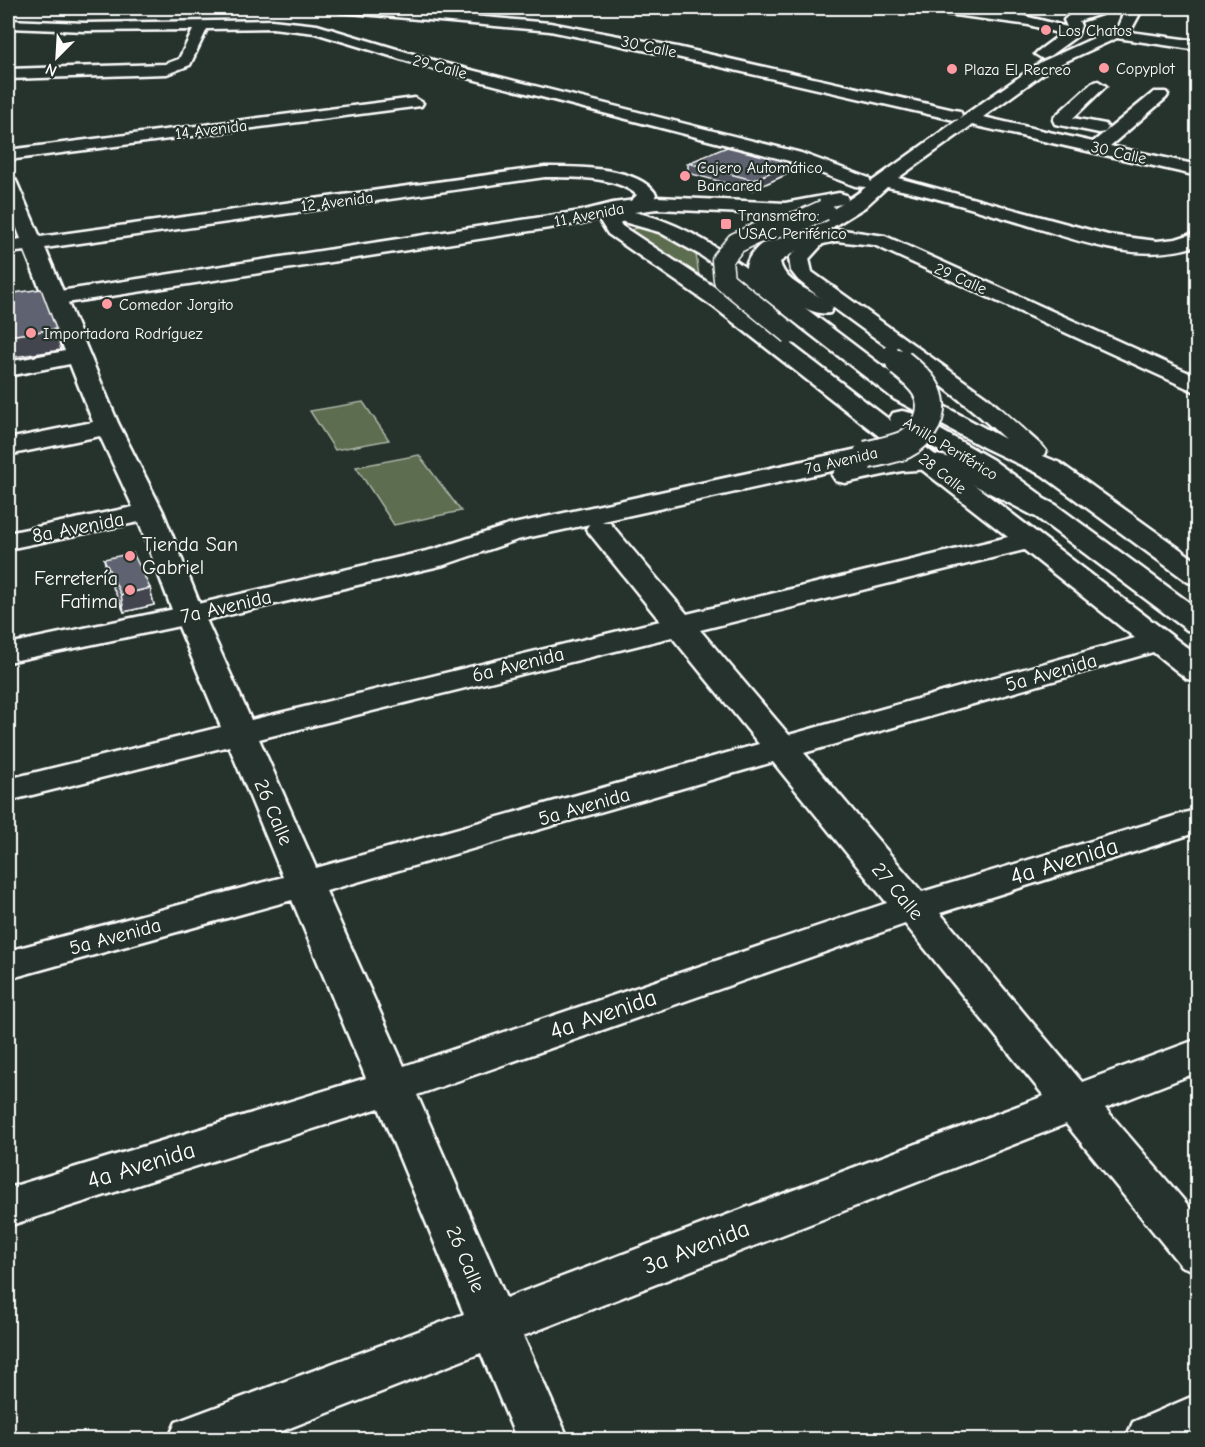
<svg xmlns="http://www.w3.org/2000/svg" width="1205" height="1447" font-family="'Comic Neue',sans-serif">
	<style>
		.green { fill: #5d6d50; stroke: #aeb6a8; stroke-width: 1.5 }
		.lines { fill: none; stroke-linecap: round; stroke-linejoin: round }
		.minor-casing { stroke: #fff; stroke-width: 5 }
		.major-casing { stroke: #fff; stroke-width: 5 }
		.minor { fill: #26332d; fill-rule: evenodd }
		.major { fill: #26332d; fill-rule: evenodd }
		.minor-bridge-casing { stroke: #fff; stroke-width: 23; stroke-linecap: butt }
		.major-bridge-far1-casing { stroke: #fff; stroke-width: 23; stroke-linecap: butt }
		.major-bridge-casing { stroke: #fff; stroke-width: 31; stroke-linecap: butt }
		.minor-bridge { stroke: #26332d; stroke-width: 20 }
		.major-bridge-far1 { stroke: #26332d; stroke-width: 20 }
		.major-bridge { stroke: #26332d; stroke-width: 27 }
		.wall { fill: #515460; stroke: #fff; stroke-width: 1.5 }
		.shaded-wall { fill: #42454e; stroke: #fff; stroke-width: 1.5 }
		.building { fill: #5e6270; stroke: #fff; stroke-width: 1.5 }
		.poi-dot { fill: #ff9aa2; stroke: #26332d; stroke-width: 2 }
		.labels { text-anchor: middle; stroke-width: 4.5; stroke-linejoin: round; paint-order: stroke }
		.far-poi-label { font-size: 16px; fill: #fff; stroke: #26332d; text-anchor: start }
		.far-street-label { font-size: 16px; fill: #fff; stroke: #26332d }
		.street-label { font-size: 20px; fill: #fff; stroke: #26332d }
		.poi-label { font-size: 20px; fill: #fff; stroke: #26332d; text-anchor: start }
		.near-street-label { font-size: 24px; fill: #fff; stroke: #26332d }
	</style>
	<rect width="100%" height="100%" fill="#26332d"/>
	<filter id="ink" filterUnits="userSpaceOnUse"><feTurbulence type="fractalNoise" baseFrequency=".0167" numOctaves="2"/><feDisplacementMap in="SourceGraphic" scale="12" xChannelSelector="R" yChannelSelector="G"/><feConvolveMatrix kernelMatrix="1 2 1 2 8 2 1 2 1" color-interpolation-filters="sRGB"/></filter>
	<g filter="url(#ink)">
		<g class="green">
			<path d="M639,227H652L696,254L699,276L710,286L641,241L630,230Z"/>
			<path d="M363,402L389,440L335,450L310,411Z"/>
			<path d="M419,455L461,511L394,525L356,467Z"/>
		</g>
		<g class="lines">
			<defs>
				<g id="minor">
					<path d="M333,8H381L550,23L677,47L954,110L960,111L962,115L960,118L1041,62L1118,27L1123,14L1129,8H1143L1130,32L1198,41V50L1117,38L1051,68L983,117L1093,142L1154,92H1166L1168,95L1166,98L1110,146L1198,165V176L972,125L898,178L1108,235L1157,241L1176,239L1198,232V245C1137,267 1069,237 1011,220C970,208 929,195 887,187L865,207L826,231L836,229L885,236L1198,377V393L874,245L836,241L806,248L801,247L780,262C785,287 822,292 833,308L830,313C810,317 775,292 764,276C761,272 760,267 760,262C779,234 837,211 866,187L855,186L789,161L433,69L315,33L272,28L207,29L190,65L167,74L8,79V69L165,64L179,59L193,30L85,31L8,28V20L85,23L272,20L317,25L443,63L801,153L869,178L871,182L959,119L954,120L677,57L550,31L340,12Z"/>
					<path d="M925,8C971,3 1022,14 1067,27L1064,20C1074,8 1098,7 1112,8L1110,11L1079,21L1081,26L1077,36L1048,57L1043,59L1035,54L1038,51L1061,34L1029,25L932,12Z"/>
					<path d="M1098,81L1106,86L1073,118L1105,124L1108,128L1105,132L1099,133L1055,124L1053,120L1055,116L1092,83Z"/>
					<path d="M415,98L423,103L421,106L8,160V150Z"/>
					<path d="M545,167C576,167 637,166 656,194L652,204L637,211L630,209L627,205L637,195C615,175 573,178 545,177L45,248L118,423L163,512L204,615L251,720L660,621L586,529L590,523L600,521L610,523L687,614L1008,537L715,308L608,234L600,221C606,212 618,208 628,211L631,215L620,223L622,226L731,298L891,421L890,418L893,413L902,411L911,413L993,460L1040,494L1044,500L1040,506L1030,508L1020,506L975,472L900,428L1198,656V681L1187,679L1153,652L804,753L922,892L1198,809V832L940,913L1082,1082L1198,1039V1072L1105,1108L1198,1217V1272L1181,1266L1066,1124L523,1336L569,1440H517L481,1353L259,1440H168L176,1422L464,1314L379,1108L8,1226V1188L366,1078L292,900L8,979V951L283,877L229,746L8,801V779L221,727L174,615L139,522L8,549V533L133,507L100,436L8,455V439L93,422L70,364L8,376V362L65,351L25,251L8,253V241L21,239L8,205V178L15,179L17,183L40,237ZM1024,550L1135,638L789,735L700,630ZM672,637L759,744L316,868L259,739ZM773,762L887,903L404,1066L326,891ZM905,924L1044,1096L506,1298L417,1095Z"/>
					<path d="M1198,1394V1440H1125L1133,1422Z"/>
				</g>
				<g id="major">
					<path d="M839,193L846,195L848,199L846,203L785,215L657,209L634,212C676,221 711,243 746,268C748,241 809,213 833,219L836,223L833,227L817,232L825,234L828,238L809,259L812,272L988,398L1042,446L1046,451L1043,456L1060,463L1198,562V585L1188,582L1042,475L985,448L894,399L765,299L700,255L659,232L613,219L611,215L582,223L8,312V299L581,211L613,203L657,197L785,203ZM810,235L789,258L791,271L798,280C865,335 942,379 1005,439L912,389L784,292L782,283L768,271V259L780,248Z"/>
					<path d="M867,447L876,450L880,455L877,460L902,455L931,454L969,461L1056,505L1198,609V633L1187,630L1036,517L951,473L931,469L902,471L845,483L836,481L832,475L836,470L517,540L444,565L189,624L8,662V644L189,606L435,549L509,525Z"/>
				</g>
			</defs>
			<use href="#minor" class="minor-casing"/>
			<use href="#major" class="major-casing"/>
			<use href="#minor" class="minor"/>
			<use href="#major" class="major"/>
			<defs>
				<path id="minor-bridge" d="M790,334L724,280L722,260L736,243L755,234L802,220L824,210"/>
				<path id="major-bridge-far1" d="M891,356L902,364"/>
				<path id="major-bridge" d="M867,455C879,452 892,450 904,445C914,440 922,432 927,422C939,395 919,378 900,363"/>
			</defs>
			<use href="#minor-bridge" class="minor-bridge-casing"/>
			<use href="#major-bridge-far1" class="major-bridge-far1-casing"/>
			<use href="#major-bridge" class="major-bridge-casing"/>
			<use href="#minor-bridge" class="minor-bridge"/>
			<use href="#major-bridge-far1" class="major-bridge-far1"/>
			<use href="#major-bridge" class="major-bridge"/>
		</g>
		<g class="wall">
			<path d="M688,163L790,173L752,190L688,173Z"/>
			<path d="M104,559L150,588L154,605L124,612L108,576Z"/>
		</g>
		<g class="shaded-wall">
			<path d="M791,163L790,173L752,190L753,180Z"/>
			<path d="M56,329L61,350L8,358V336Z"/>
			<path d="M150,588L154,605L124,612L121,595Z"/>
		</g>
		<g class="building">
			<path d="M727,147L791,163L753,180L688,163Z"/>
			<path d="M41,289L56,329L8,336V294Z"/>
			<path d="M133,553L150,588L121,595L104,559Z"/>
		</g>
	</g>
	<g class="poi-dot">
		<circle cx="1046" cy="30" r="6"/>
		<circle cx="1104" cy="68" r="6"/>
		<circle cx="952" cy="69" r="6"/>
		<circle cx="685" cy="176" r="6"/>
		<rect x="720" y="218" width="12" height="12" rx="3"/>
		<circle cx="107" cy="304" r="6"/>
		<circle cx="31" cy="333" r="6"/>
		<circle cx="130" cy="556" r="6"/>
		<circle cx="130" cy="590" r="6"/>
	</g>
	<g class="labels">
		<g class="far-poi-label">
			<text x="1058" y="36">Los Chatos</text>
			<text x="1116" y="74">Copyplot</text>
			<text x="964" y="75">Plaza El Recreo</text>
			<text x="697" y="173">Cajero Automático<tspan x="697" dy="18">Bancared</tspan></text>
			<text x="738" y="221">Transmetro:<tspan x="738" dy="18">USAC Periférico</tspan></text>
			<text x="119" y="310">Comedor Jorgito</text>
			<text x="43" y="339">Importadora Rodríguez</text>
		</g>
		<g class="far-street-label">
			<text transform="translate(649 46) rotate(12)" y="6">30 Calle</text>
			<text transform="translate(440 66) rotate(15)" y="6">29 Calle</text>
			<text transform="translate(211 129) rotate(-7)" y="6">14 Avenida</text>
			<text transform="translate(1119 152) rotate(13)" y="6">30 Calle</text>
			<text transform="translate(337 201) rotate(-7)" y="6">12 Avenida</text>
			<text transform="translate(589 214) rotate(-11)" y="6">11 Avenida</text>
			<text transform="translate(961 278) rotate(24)" y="6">29 Calle</text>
			<text transform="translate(951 448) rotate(31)" y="6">Anillo Periférico</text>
			<text transform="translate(841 460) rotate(-13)" y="6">7a Avenida</text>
			<text transform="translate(943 473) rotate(38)" y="6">28 Calle</text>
		</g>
		<g class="street-label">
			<text transform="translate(78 527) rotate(-11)" y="7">8a Avenida</text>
			<text transform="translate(226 606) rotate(-13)" y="7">7a Avenida</text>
			<text transform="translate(518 664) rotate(-14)" y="7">6a Avenida</text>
			<text transform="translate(1051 672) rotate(-16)" y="7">5a Avenida</text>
			<text transform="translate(584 806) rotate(-16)" y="7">5a Avenida</text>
			<text transform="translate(274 812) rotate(67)" y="7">26 Calle</text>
			<text transform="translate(898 891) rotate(50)" y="7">27 Calle</text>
			<text transform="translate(115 936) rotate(-15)" y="7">5a Avenida</text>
			<text transform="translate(466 1259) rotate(67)" y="7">26 Calle</text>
		</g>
		<g class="poi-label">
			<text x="142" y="551">Tienda San<tspan x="142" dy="23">Gabriel</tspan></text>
			<text x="118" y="585" text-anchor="end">Ferretería<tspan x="118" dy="23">Fatima</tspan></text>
		</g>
		<g class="near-street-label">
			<text transform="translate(1064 861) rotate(-17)" y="8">4a Avenida</text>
			<text transform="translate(603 1014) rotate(-19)" y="8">4a Avenida</text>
			<text transform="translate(141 1165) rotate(-17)" y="8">4a Avenida</text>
			<text transform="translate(696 1247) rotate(-21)" y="8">3a Avenida</text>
		</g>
	</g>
	<rect width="1205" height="1447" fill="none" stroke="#26332d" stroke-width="30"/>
	<rect x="15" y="15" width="1175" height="1417" fill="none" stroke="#fff" stroke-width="2" filter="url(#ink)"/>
	<g transform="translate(57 57) rotate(204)" stroke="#26332d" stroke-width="4.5" paint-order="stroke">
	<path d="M0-4.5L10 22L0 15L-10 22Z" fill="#ffffff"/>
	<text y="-9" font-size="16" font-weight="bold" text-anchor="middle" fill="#ffffff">N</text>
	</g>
</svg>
